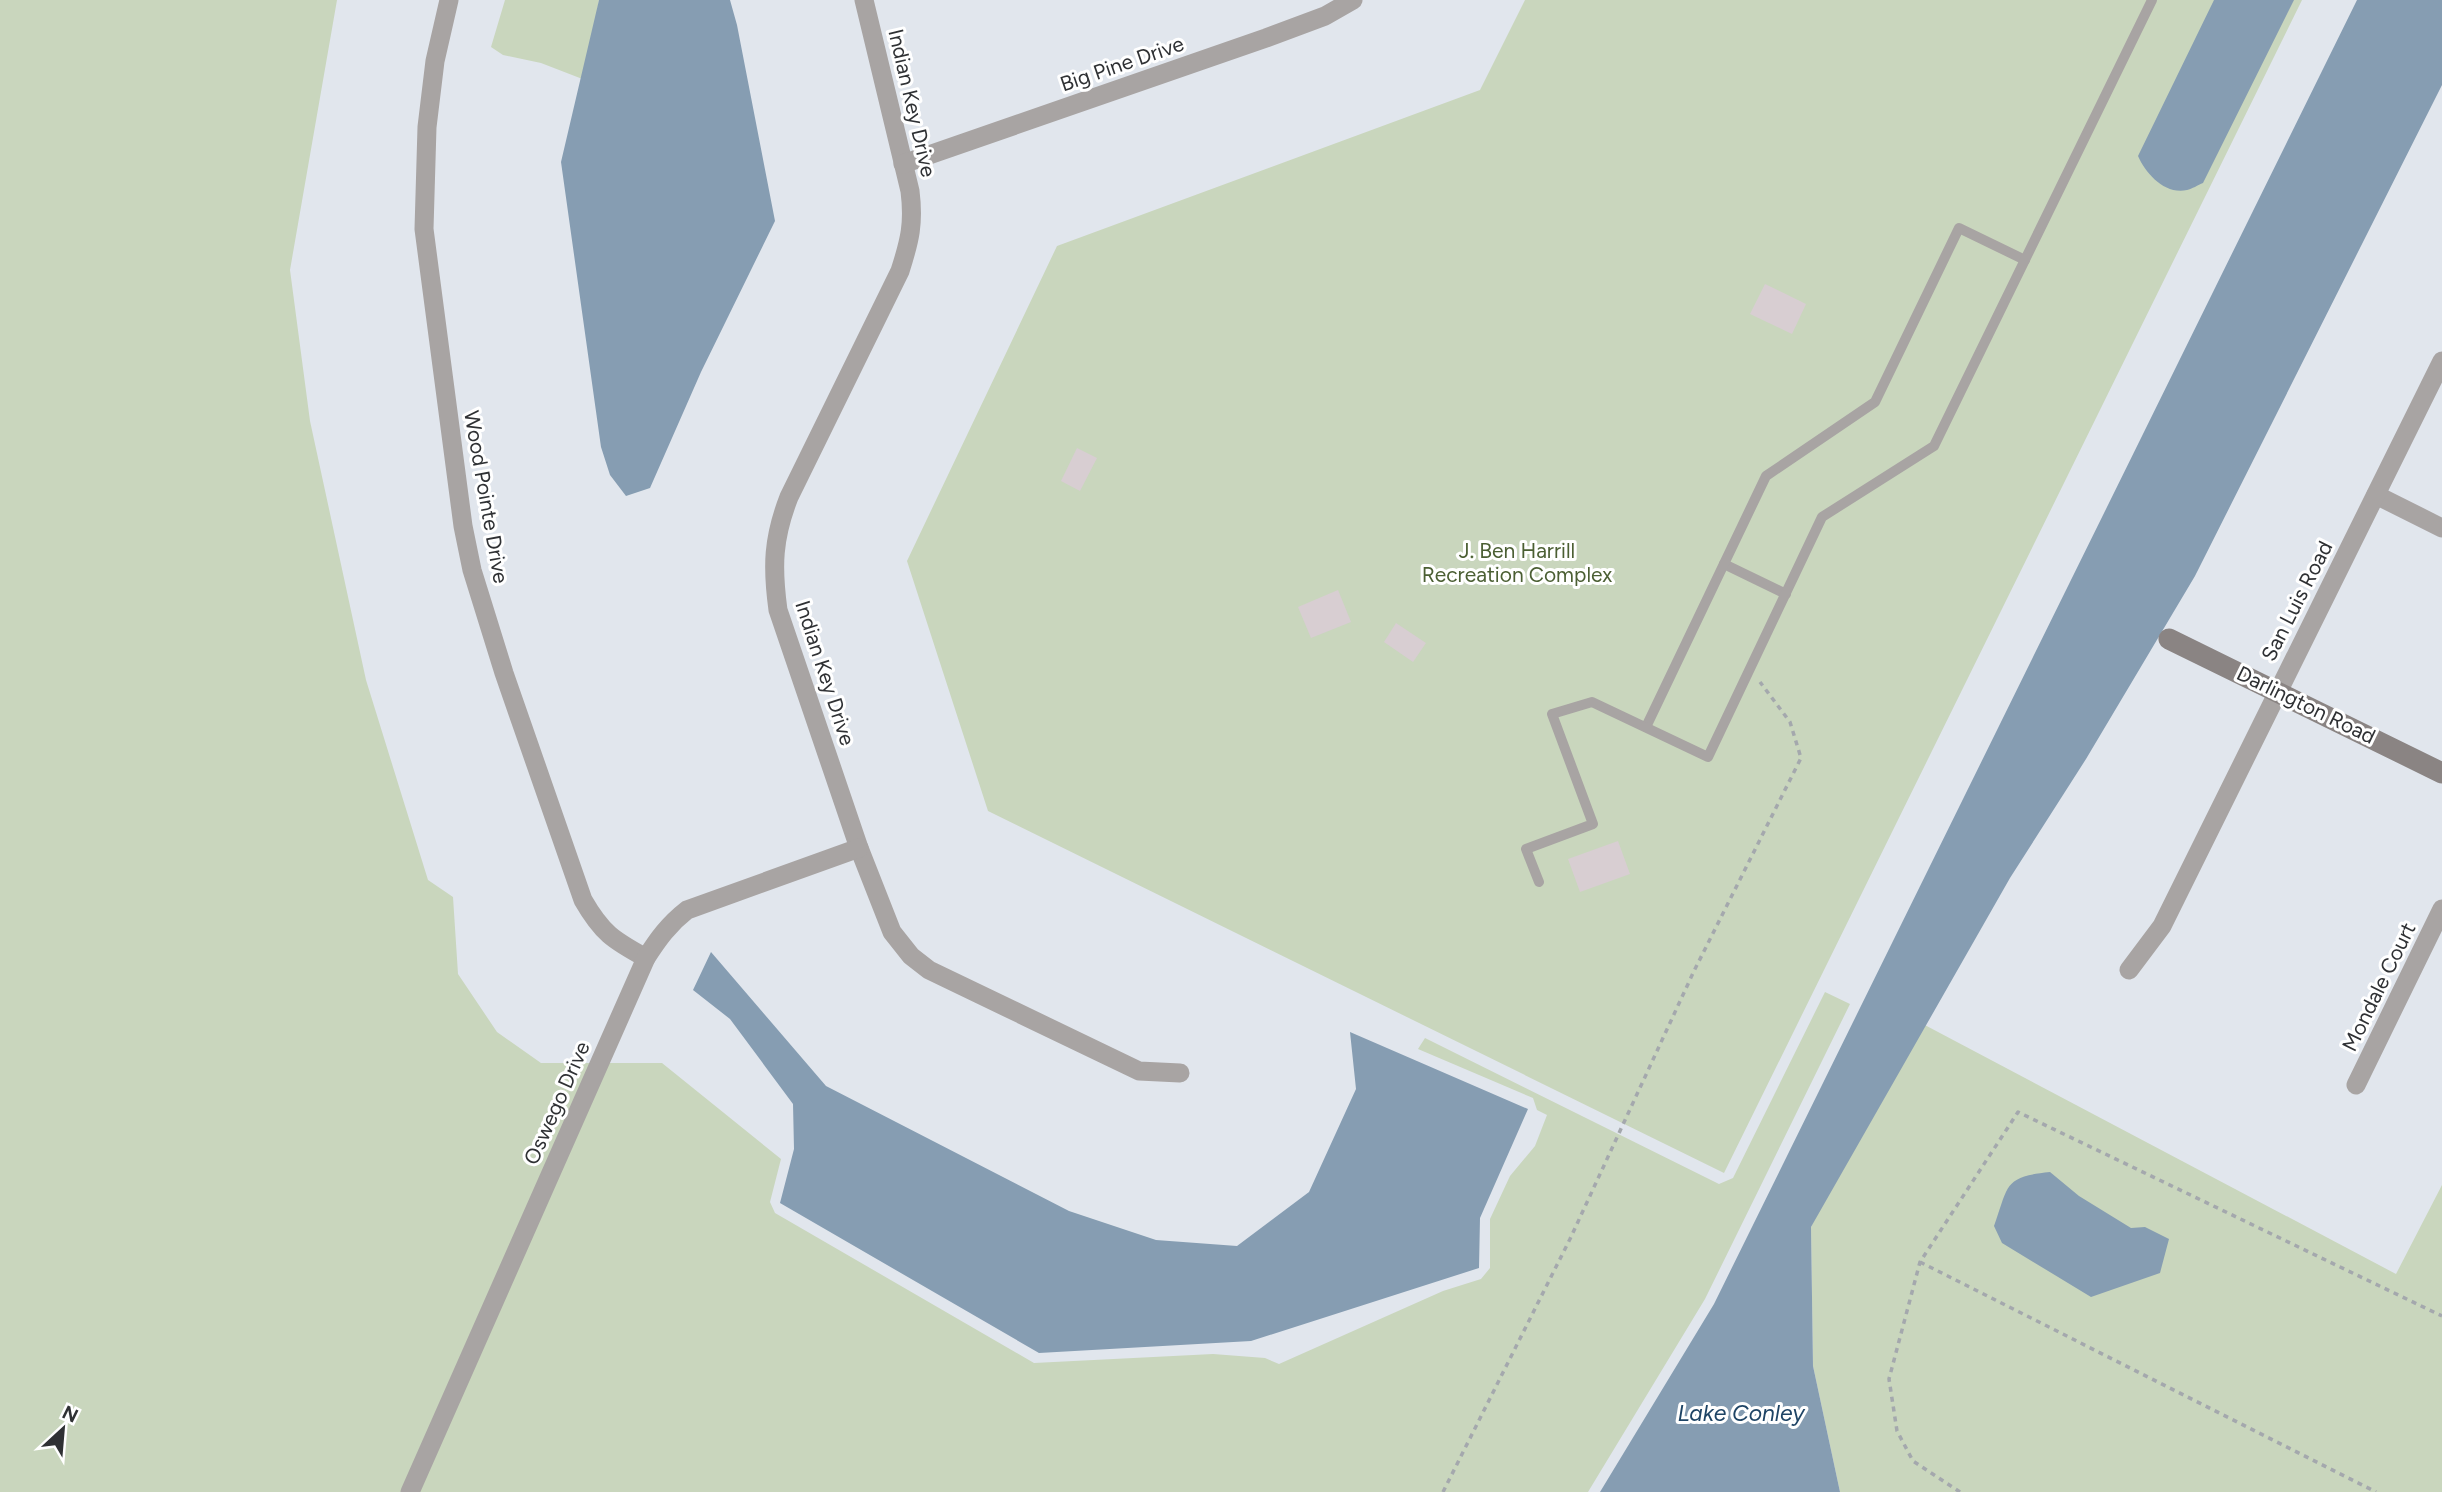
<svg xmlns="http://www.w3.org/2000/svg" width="2442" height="1492" font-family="Figtree,sans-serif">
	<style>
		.green { fill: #c9d6bd }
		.water { fill: #869db2 }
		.building { fill: #d8ced2 }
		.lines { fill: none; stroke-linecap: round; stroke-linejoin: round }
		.path { stroke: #a4a8ad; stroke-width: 3.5; stroke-dasharray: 5 5; stroke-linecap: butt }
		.lane { stroke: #a8a4a3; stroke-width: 10 }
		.street { stroke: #a8a4a3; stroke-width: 19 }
		.secondary { stroke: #8a8483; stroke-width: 21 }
		.labels { text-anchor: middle; stroke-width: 6; stroke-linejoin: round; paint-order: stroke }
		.street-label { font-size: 21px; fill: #2f3134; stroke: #fff }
		.park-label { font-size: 21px; fill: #4b5f33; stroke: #fff }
		.water-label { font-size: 23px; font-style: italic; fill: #1e4465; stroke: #fff }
	</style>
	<rect width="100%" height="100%" fill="#e1e6ed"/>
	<g class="green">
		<path d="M0,0H337L290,270L310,421L366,680L428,880L453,897L458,974L497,1032L541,1063H662L781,1159L770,1202L775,1213L1034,1363L1213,1354L1265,1358L1279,1364L1443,1291L1481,1279L1490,1268V1219L1510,1176L1535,1146L1547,1115L1537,1110L1533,1098L1418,1049L1425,1038L1719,1184L1733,1178L1825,992L1850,1004L1705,1299L1588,1492H0Z"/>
		<path d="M505,0H599L585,80L541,63L503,55L491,47Z"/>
		<path d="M1525,0H2302L1724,1173L988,811L907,561L1057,246L1480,90Z"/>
		<path d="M1904,1014L2396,1274L2442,1185V1492H1840L1813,1366L1811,1227Z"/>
	</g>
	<g class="water">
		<path d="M599,0H730L737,25L775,221L701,372L650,488L626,496L610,475L601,447L561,162Z"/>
		<path d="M2214,0H2294L2203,183C2198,185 2192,189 2187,190C2165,195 2146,174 2138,156Z"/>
		<path d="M2357,0H2442V85L2195,576L2086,759L2010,878L1811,1227L1813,1366L1840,1492H1600L1714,1304Z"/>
		<path d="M711,952L826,1086L1069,1211L1156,1240L1237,1246L1309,1192L1356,1089L1350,1032L1528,1109L1480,1218L1479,1268L1251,1341L1039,1353L780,1203L794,1149L793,1104L730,1019L693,990Z"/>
		<path d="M2050,1172L2079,1196L2131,1228L2145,1227L2169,1239L2160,1273L2091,1297L2002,1243L1994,1226C2009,1185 2003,1177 2050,1172Z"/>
	</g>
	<g class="building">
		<path d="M1765,284L1806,304L1792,334L1750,314Z"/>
		<path d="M1077,448L1097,458L1080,491L1061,481Z"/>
		<path d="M1338,590L1351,622L1311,638L1298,607Z"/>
		<path d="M1396,623L1426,643L1413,662L1384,642Z"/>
		<path d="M1618,841L1630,874L1580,892L1568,859Z"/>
	</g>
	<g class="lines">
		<g class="path">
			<path d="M1920,1262L2376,1492"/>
			<path d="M1443,1492L1570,1239L1694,971L1801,758L1790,722L1760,682"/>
			<path d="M1960,1492L1913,1461L1897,1431L1889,1379L1920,1262L2018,1112L2442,1316"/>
		</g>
		<g class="lane">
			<path d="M1724,564L1786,594"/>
			<path d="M1646,727L1766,476L1875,402L1959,228L2025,260"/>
			<path d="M1539,882L1526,849L1593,824L1552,714L1592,702L1708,757L1822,517L1934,446L2152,0"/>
		</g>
		<g class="street">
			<path d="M449,0L435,61L427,127L424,229L463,526L472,570L504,673L583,900C602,933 613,940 646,958"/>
			<path d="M864,0L910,191C914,223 910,240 900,271L789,497C773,538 772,566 778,610L859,848L892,932L911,956L929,970L1139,1071L1180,1073"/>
			<path d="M903,164L1266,38L1325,16L1353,0"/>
			<path d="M2376,495L2442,528"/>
			<path d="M2129,970L2162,926L2442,361"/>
			<path d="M2356,1085L2442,909"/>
			<path d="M410,1492L646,958C658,939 669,924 687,910L859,848"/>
		</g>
		<path class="secondary" d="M2169,639L2442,773"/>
	</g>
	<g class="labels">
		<g class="street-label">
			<text transform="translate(1122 64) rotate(-19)" y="7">Big Pine Drive</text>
			<text transform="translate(912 103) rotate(77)" y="7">Indian Key Drive</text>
			<text transform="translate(486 497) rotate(80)" y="7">Wood Pointe Drive</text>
			<text transform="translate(2297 601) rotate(-63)" y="7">San Luis Road</text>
			<text transform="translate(825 673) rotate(72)" y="7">Indian Key Drive</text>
			<text transform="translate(2306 705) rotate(26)" y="7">Darlington Road</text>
			<text transform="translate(2379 987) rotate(-64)" y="7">Mondale Court</text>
			<text transform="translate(557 1103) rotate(-66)" y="7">Oswego Drive</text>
		</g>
		<g class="park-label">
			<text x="1517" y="558">J. Ben Harrill<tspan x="1517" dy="24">Recreation Complex</tspan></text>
		</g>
		<g class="water-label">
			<text x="1741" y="1421">Lake Conley</text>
		</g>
	</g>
	<g transform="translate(63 1429) rotate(26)" stroke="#ffffff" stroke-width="5" paint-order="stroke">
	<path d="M0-5L12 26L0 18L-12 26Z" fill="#2f3134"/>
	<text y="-10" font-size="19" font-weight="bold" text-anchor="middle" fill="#2f3134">N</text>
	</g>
</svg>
